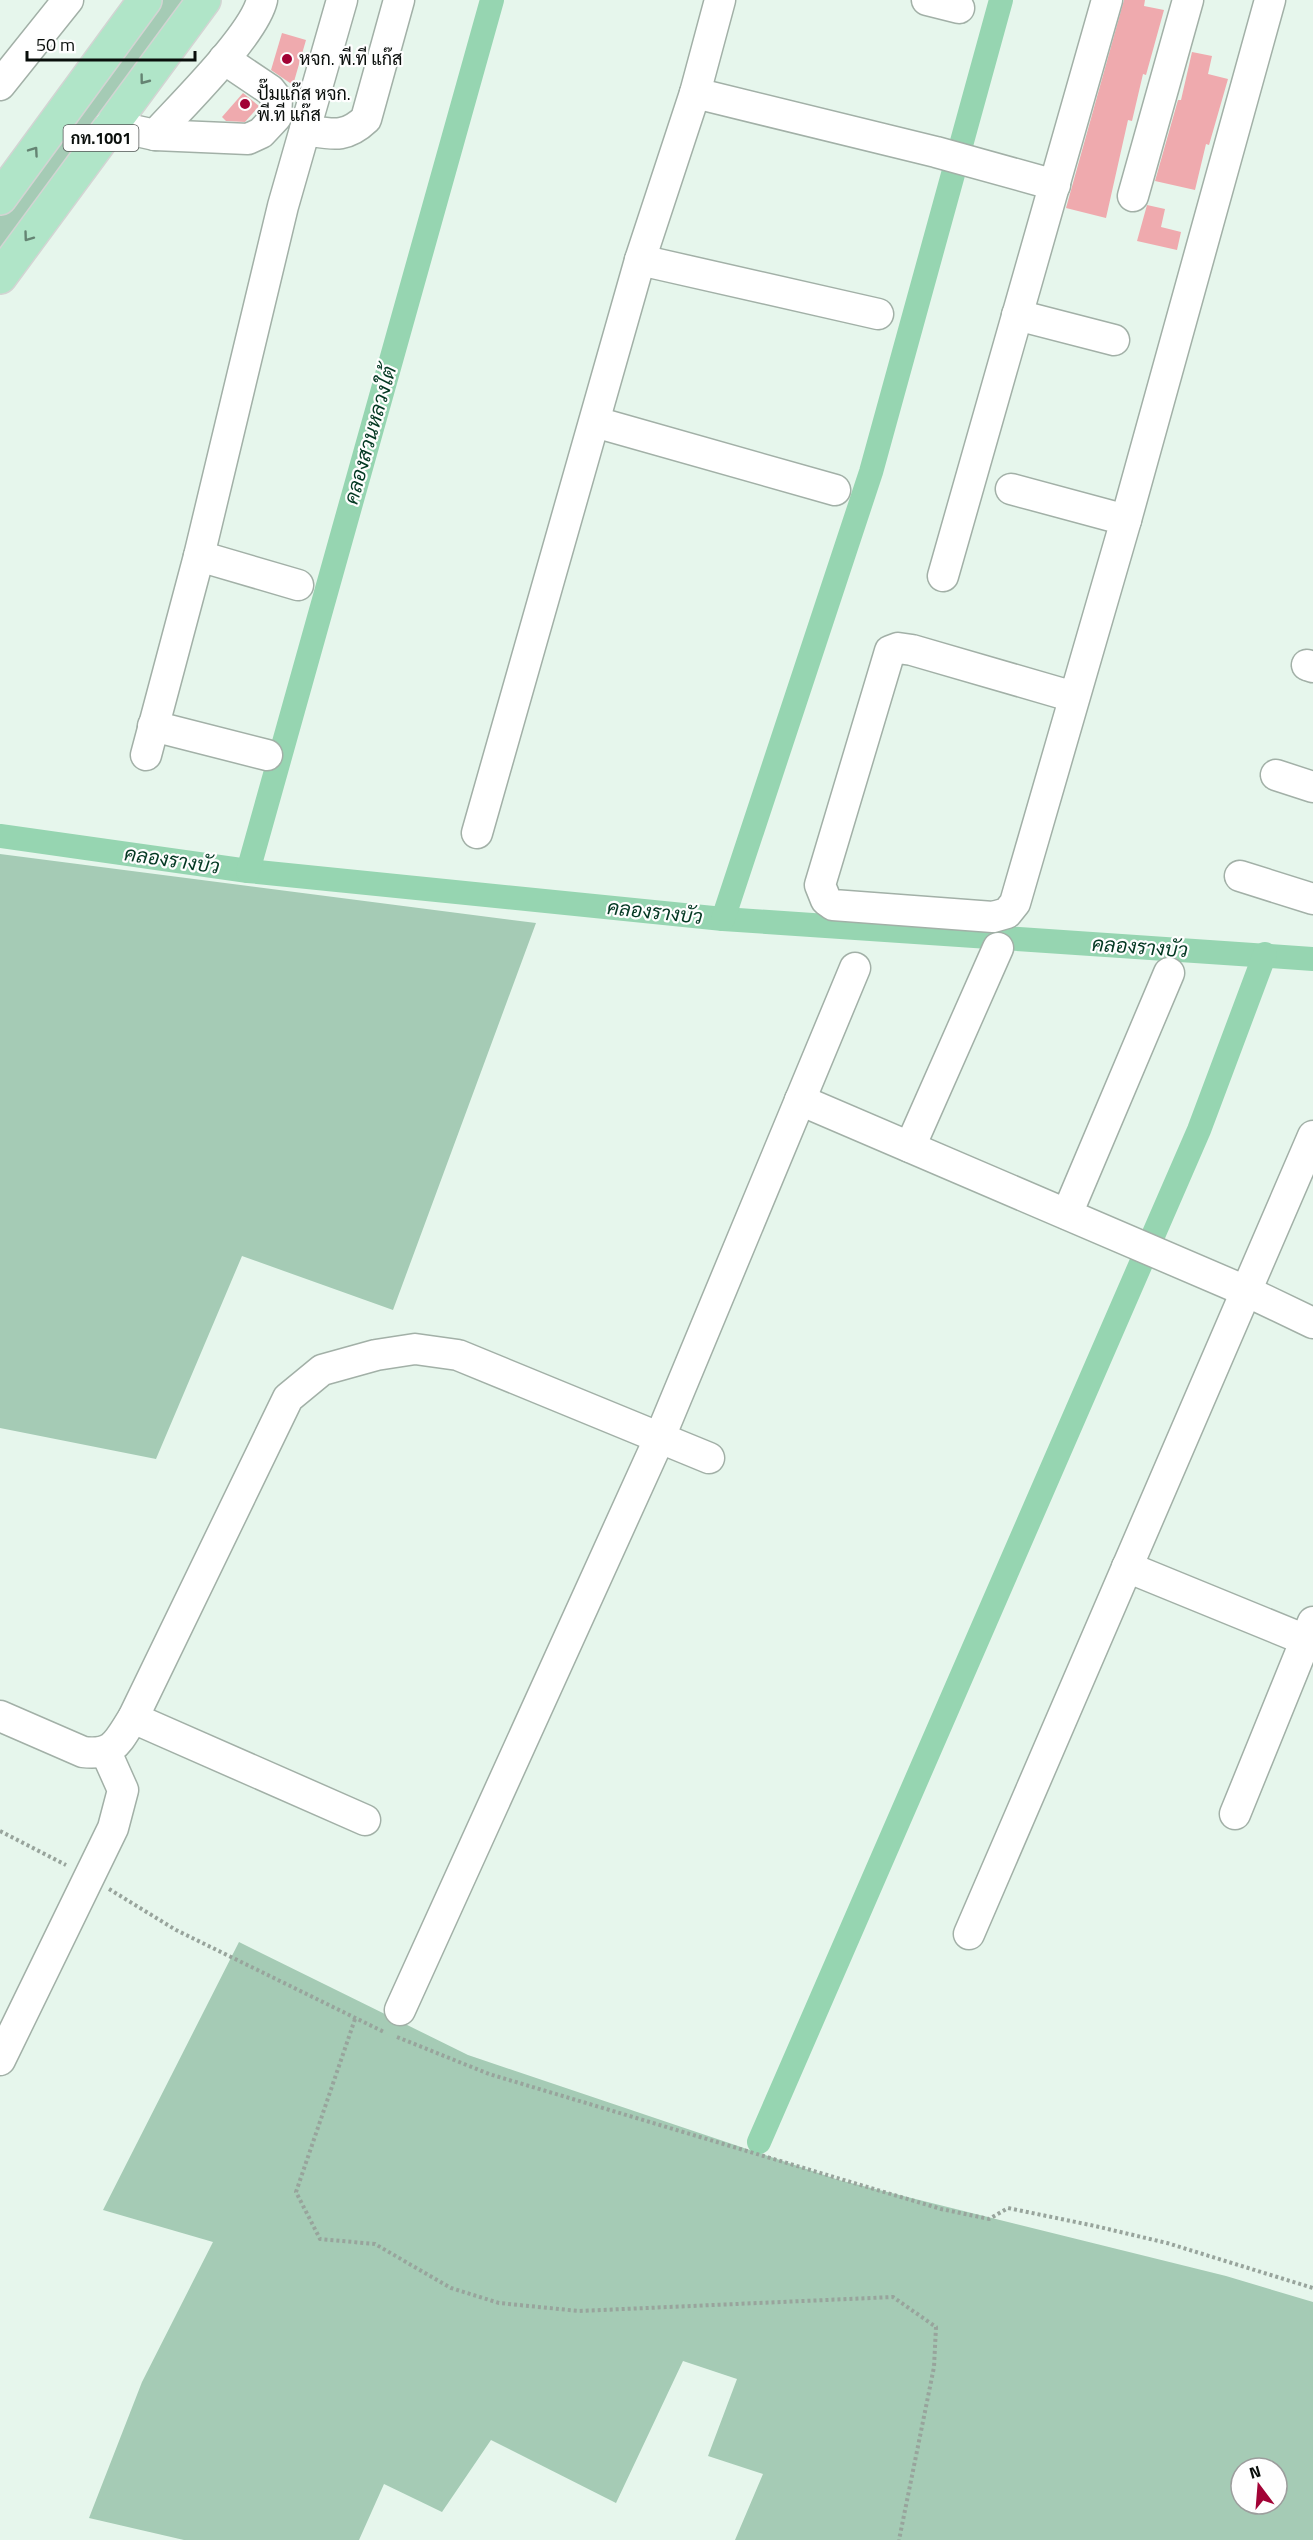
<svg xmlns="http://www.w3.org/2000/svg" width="1313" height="2540" font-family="'Titillium Web',Sarabun,sans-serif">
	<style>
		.green { fill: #a5cbb5; fill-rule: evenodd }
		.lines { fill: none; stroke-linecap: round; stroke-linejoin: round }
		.canal { stroke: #96d5b1; stroke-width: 24 }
		.building { fill: #efaaae }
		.minor-casing { stroke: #a2b0a7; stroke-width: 33 }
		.major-casing { stroke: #d3d4d3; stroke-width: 36 }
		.path { stroke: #98a49c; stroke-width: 4; stroke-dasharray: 3 3; stroke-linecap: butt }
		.minor { stroke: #fff; stroke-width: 30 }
		.major { stroke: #b0e5c8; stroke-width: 33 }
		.oneway { stroke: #658473 }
		.poi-dot { fill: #a20235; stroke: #fefefe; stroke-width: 2 }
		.labels { text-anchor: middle; stroke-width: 4.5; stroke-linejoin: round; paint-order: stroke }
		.shield { fill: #fefefe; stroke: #525654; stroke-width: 1.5 }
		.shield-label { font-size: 16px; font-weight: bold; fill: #090e0b }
		.poi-label { font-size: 18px; fill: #090e0b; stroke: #fefefe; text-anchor: start }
		.water-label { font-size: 20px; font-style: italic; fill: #033822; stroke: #fefefe }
	</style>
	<rect width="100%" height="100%" fill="#e6f6ec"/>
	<g class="green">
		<path d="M160,0H186L54,175L0,255V214Z"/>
		<path d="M0,854L536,923L393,1310L242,1256L156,1459L0,1428Z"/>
		<path d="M239,1942L468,2055L839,2180L1226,2276L1313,2302V2540H735L763,2474L708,2456L737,2379L683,2361L616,2503L491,2440L442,2512L384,2484L359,2540H184L89,2518L142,2382L213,2242L103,2210ZM1241,2468H1277V2504H1241Z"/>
	</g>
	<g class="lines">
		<g class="canal">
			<path d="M0,836L248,871L723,919L1313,959"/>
			<path d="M248,871L492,0"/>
			<path d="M723,919L871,472L1001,0"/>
			<path d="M759,2142L1199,1130L1265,954"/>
		</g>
	</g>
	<g class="building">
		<path d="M1124,0H1145L1144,6L1164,10L1146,75L1143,74L1132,121L1128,120L1106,218L1066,208Z"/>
		<path d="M282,33L306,40L293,85L271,70Z"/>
		<path d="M1192,52L1212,56L1208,74L1228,79L1209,145L1206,144L1195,190L1155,181L1178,100H1181Z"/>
		<path d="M243,93L259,106L245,122L226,121L222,117Z"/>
		<path d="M1147,205L1165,209L1161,227L1181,232L1177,250L1137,241Z"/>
	</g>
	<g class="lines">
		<defs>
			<g id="minor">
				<path d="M927,0L959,8"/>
				<path d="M0,85L68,0"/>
				<path d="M695,93L936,152L1055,185"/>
				<path d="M110,125L155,135C181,106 254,35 262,0"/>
				<path d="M305,130C332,134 345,139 366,119L399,0"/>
				<path d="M155,135L248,139L261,133L276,117L277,99L270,90L224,59"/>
				<path d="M1133,196L1188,0"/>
				<path d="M640,260L878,314"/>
				<path d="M1017,315L1114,340"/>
				<path d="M595,422L835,490"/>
				<path d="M1011,489L1126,520"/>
				<path d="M199,556L298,585"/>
				<path d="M943,576L1107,0"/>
				<path d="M1307,665L1313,667"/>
				<path d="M1074,697L912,650L898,648L890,651L820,885L826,900L833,905L993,917L1007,913L1015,903L1126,520L1270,0"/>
				<path d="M153,726L267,755"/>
				<path d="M146,755L199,556L283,206L342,0"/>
				<path d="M1276,775L1313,787"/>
				<path d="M477,833L640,260L695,93L720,0"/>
				<path d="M1240,876L1313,899"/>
				<path d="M800,1100L1248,1292L1313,1323"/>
				<path d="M910,1147L998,948"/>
				<path d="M1067,1214L1169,973"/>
				<path d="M1127,1567L1313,1643"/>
				<path d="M0,1716L83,1752C114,1756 118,1741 133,1718L365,1820"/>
				<path d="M133,1718L288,1398L322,1370L376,1355L415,1349L458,1355L709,1458"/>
				<path d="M1235,1814L1313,1622"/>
				<path d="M969,1934L1313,1136"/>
				<path d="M400,2010L660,1437L855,968"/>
				<path d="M0,2060L113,1828L123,1790L106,1752"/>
			</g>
			<g id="major">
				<path d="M0,198L145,0"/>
				<path d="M0,277L204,0"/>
			</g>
		</defs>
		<use href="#minor" class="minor-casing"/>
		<use href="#major" class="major-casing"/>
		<g class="path">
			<path d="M0,1831L66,1865"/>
			<path d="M109,1889L176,1930L384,2032"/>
			<path d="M355,2019L296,2192L320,2239L375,2244L451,2288L499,2303L579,2311L893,2297L936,2327L934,2367L899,2540"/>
			<path d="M397,2037L489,2074L941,2209L989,2219L1008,2208L1095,2226L1167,2243L1313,2288"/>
		</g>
		<use href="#minor" class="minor"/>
		<use href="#major" class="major"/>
	</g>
	<defs><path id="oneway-chevron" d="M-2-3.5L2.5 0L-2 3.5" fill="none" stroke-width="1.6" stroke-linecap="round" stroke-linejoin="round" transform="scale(1.5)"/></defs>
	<g class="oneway">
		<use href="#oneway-chevron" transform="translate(144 80) rotate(127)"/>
		<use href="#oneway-chevron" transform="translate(34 151) rotate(-55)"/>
		<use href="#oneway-chevron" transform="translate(28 237) rotate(126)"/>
	</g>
	<g class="poi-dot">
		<circle cx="287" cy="59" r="6"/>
		<circle cx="245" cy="104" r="6"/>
	</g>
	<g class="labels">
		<rect class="shield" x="63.5" y="125" width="75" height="26" rx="4.5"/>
		<g class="shield-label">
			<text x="101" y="144">กท.1001</text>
		</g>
		<g class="poi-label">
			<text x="299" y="65">หจก. พี.ที แก๊ส</text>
			<text x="257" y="100">ปั๊มแก๊ส หจก.<tspan x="257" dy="21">พี.ที แก๊ส</tspan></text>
		</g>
		<g class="water-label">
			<text transform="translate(370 435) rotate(-74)" y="7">คลองสวนหลวงใต้</text>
			<text transform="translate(172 860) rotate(8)" y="7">คลองรางบัว</text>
			<text transform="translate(655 912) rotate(6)" y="7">คลองรางบัว</text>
			<text transform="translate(1140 947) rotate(4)" y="7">คลองรางบัว</text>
		</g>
	</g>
	<g transform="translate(1259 2486) rotate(344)"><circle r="28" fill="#fefefe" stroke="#9c9e9d" stroke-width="1.5"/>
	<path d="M0-4.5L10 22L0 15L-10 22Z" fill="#a20235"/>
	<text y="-9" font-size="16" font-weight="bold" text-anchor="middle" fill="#090e0b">N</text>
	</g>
	<path d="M27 51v9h168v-9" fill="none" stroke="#090e0b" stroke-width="3"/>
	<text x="36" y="51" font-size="18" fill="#090e0b" stroke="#fefefe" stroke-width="4.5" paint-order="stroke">50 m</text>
</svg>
